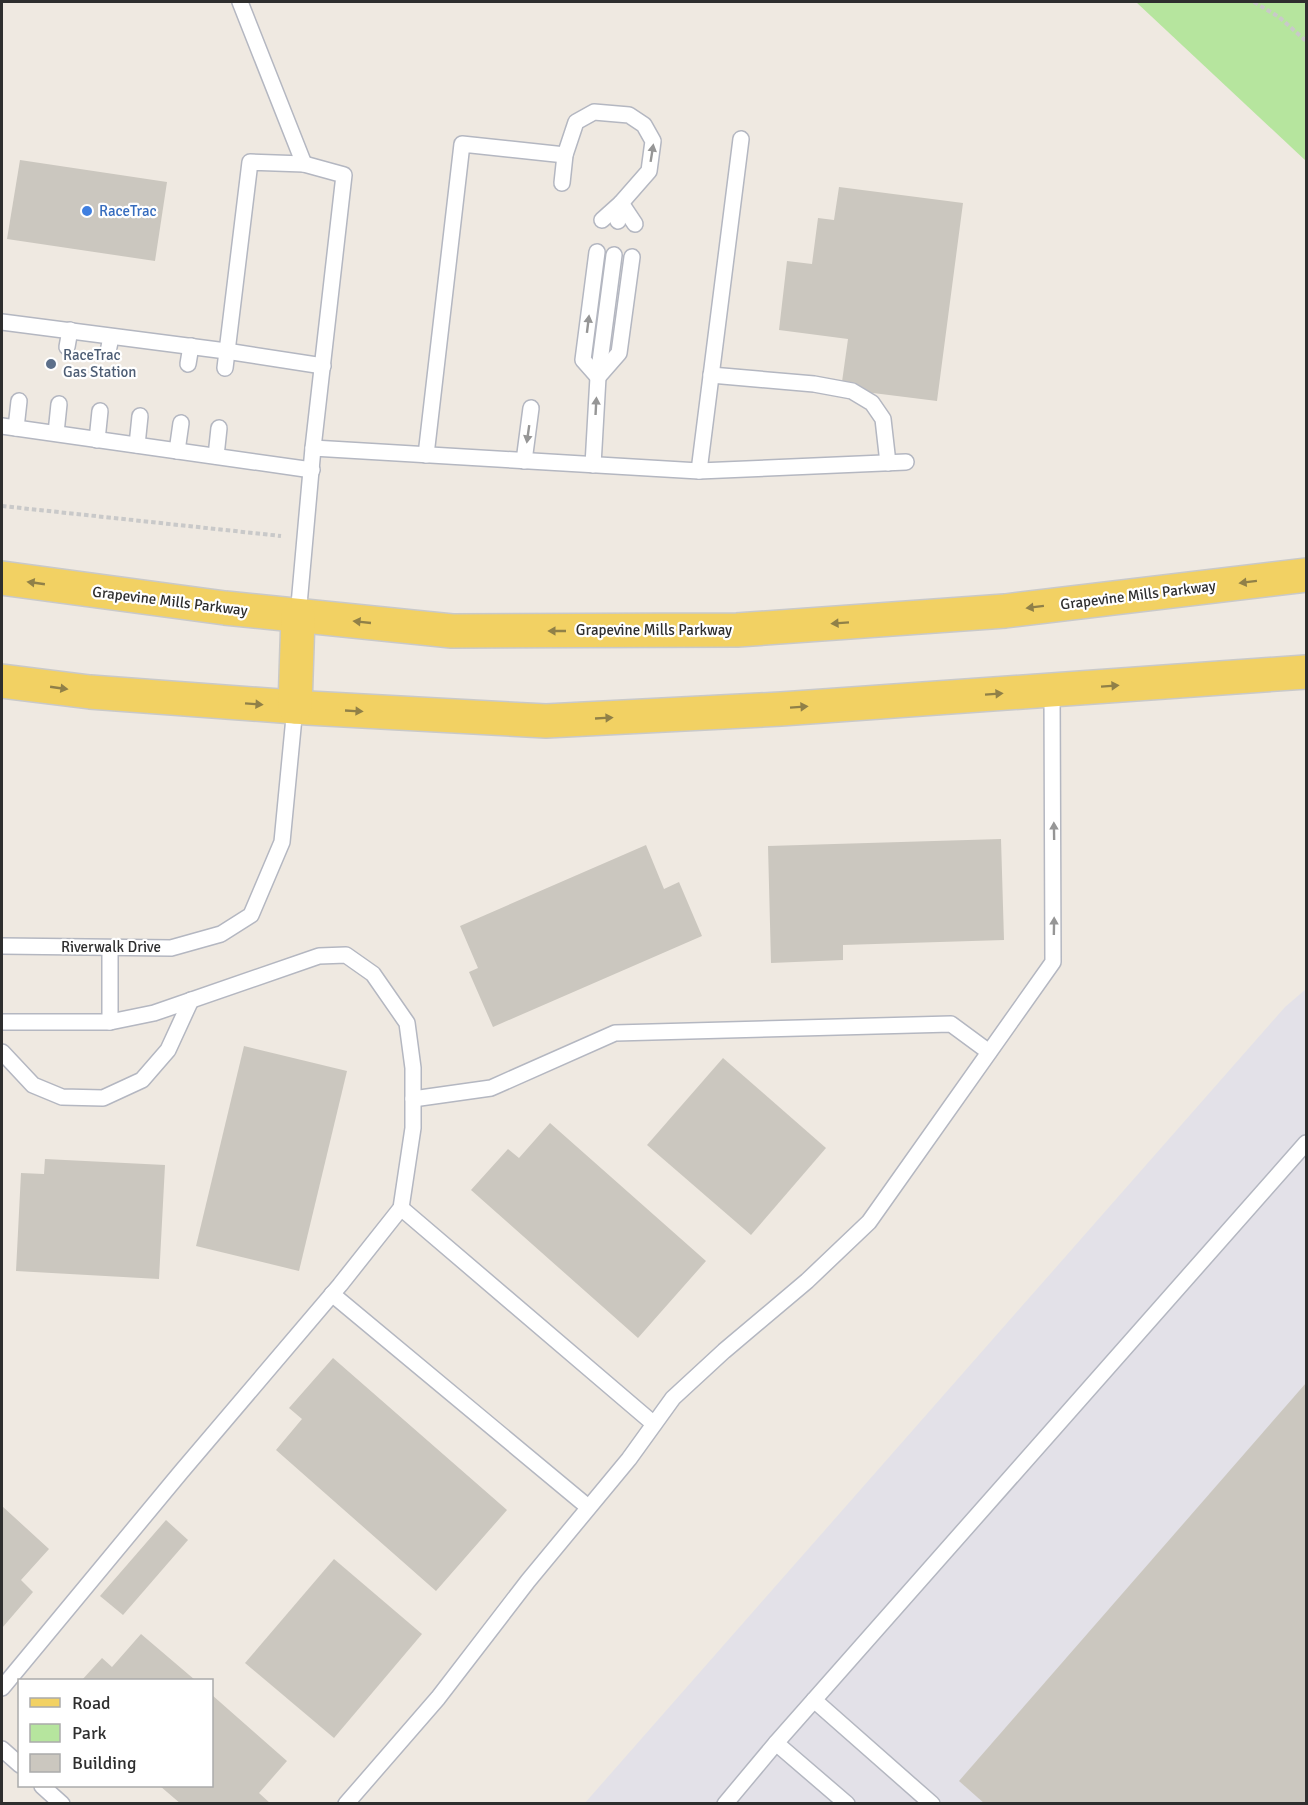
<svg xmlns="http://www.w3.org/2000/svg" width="1308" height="1805" font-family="Signika,sans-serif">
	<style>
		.industrial { fill: #e3e1e8 }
		.green { fill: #b6e59e }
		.building { fill: #cbc7bf }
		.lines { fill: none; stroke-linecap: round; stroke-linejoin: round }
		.lane-casing { stroke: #b4b7c1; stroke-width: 18 }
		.primary-casing { stroke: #c9c9c9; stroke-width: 36 }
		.path { stroke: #c9c9c9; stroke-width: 4; stroke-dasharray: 4.5 3; stroke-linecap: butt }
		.lane { stroke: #fff; stroke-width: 15 }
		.primary { stroke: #f2d163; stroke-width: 33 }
		.oneway { fill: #969696 }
		.oneway2 { fill: #908048 }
		.shop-dot { fill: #3f7fe0; stroke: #fff; stroke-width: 2 }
		.service-dot { fill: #5c6f8a; stroke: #fff; stroke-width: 2 }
		.labels { text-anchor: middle; stroke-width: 4.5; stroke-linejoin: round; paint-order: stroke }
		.shop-label { font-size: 15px; fill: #366cbe; stroke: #fff; text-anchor: start }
		.service-label { font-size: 15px; fill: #4e5e75; stroke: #fff; text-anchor: start }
		.street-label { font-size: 15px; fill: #2e2e2e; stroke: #fff }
	</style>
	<rect width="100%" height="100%" fill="#efe9e1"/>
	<path class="industrial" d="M1306,989V1803L584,1804L1285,1007Z"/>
	<path class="green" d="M1136,2H1306V161Z"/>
	<g class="building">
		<path d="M20,160L167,182L155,261L7,239Z"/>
		<path d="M839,187L963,203L937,401L841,389L848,339L779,330L787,261L812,264L818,218L834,220Z"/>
		<path d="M1001,839L1004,940L843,945V960L771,963L768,846Z"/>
		<path d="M646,845L664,889L679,882L702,936L493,1027L469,972L478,968L460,926Z"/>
		<path d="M244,1046L347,1071L299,1271L196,1246Z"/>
		<path d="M723,1058L826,1148L751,1235L647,1145Z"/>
		<path d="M550,1123L706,1261L638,1338L471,1190L508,1149L519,1158Z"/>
		<path d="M45,1159L165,1165L159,1279L16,1271L21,1173L44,1174Z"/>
		<path d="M333,1358L507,1510L436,1591L276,1450L302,1419L289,1408Z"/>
		<path d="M1306,1383V1804H985L959,1781Z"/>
		<path d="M2,1506L49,1549L21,1580L33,1592L2,1628Z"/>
		<path d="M166,1520L188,1540L123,1615L100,1596Z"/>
		<path d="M334,1559L422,1634L334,1738L245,1663Z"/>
		<path d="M141,1634L195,1680H82L102,1658L112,1667Z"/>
		<path d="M212,1695L287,1761L259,1793L271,1804H181L160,1786H212Z"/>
	</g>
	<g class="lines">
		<defs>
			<g id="lane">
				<path d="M240,2L304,164"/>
				<path d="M562,183L565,155L576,122L594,112L629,115L644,125L653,141L649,171L621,203L618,221"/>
				<path d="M602,220L621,203L635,224"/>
				<path d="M597,252L583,360L598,377L619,353L632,257"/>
				<path d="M2,322L226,351L323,366"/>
				<path d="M67,347L70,330"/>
				<path d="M108,352L111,337"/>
				<path d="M188,364L191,346"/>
				<path d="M225,368L250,162L304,164L344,175L313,448L298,616"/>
				<path d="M711,375L814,384L852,391L872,403L883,419L888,463"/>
				<path d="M2,426L312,470"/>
				<path d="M16,428L19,401"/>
				<path d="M56,433L59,404"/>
				<path d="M97,440L100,411"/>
				<path d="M137,445L140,416"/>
				<path d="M313,448L699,471L906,462"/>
				<path d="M177,451L181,423"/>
				<path d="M426,455L462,144L565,155"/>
				<path d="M216,456L219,428"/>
				<path d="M524,461L531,408"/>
				<path d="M593,465L598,377L614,255"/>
				<path d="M699,471L741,139"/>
				<path d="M2,946L171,948L221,934L251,915L282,842L295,707"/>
				<path d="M2,1022H110V948"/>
				<path d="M2,1052L33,1085L62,1097L103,1098L142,1080L168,1050L191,1000"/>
				<path d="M413,1099L491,1088L615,1033L951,1024L989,1052"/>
				<path d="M401,1208L654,1424"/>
				<path d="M332,1294L588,1507"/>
				<path d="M2,1688L181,1472L340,1285L401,1208L413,1128V1068L407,1023L373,974L346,955L319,956L154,1013L110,1022"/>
				<path d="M814,1700L932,1804"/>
				<path d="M2,1749L20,1765"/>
				<path d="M42,1786L62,1804"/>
				<path d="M346,1804L438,1698L528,1581L629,1459L673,1398L724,1351L807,1281L869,1222L1053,962L1052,690"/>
				<path d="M725,1804L776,1743"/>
				<path d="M847,1804L776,1743L1306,1143"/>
			</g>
			<g id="primary">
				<path d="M2,578L225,608L452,631L737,630L1005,611L1306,575"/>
				<path d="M2,681L90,692L308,708L546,721L781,709L1306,672"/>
				<path d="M295,707L298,616"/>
			</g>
		</defs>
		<use href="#lane" class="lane-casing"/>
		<use href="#primary" class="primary-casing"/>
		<g class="path">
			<path d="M1254,2L1279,17L1306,41"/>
			<path d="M2,506L281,536"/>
		</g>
		<use href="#lane" class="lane"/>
		<use href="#primary" class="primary"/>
	</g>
	<defs><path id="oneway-solid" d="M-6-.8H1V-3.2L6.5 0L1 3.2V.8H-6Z" transform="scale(1.5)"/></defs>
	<g class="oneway">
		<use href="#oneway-solid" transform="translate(652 153) rotate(-81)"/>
		<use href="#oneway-solid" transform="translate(588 324) rotate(-83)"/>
		<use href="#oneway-solid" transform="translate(596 406) rotate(-87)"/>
		<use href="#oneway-solid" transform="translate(528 434) rotate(98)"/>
		<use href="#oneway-solid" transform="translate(1054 831) rotate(-91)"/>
		<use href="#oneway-solid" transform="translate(1054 926) rotate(-89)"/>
	</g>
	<g class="oneway2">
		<use href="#oneway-solid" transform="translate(1248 582) rotate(173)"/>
		<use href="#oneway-solid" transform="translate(36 583) rotate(-172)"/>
		<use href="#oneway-solid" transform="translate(1035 607) rotate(173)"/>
		<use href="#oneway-solid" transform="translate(362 622) rotate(-174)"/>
		<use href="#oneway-solid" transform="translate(840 623) rotate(176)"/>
		<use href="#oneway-solid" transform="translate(557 631) rotate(180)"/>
		<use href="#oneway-solid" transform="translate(1110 686) rotate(-4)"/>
		<use href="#oneway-solid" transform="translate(59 688) rotate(8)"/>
		<use href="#oneway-solid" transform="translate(994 694) rotate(-4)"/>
		<use href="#oneway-solid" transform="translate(254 704) rotate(4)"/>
		<use href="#oneway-solid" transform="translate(799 707) rotate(-4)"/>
		<use href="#oneway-solid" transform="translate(354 711) rotate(3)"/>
		<use href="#oneway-solid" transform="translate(604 718) rotate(-3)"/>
	</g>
	<circle class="shop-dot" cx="87" cy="211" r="6"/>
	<circle class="service-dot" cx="51" cy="364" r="6"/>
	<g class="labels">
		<g class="shop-label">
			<text x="99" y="216">RaceTrac</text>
		</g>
		<g class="service-label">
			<text x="63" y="360">RaceTrac<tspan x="63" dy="17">Gas Station</tspan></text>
		</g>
		<g class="street-label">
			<text transform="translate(1138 595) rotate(-7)" y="5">Grapevine Mills Parkway</text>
			<text transform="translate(170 601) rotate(7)" y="5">Grapevine Mills Parkway</text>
			<text x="654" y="635">Grapevine Mills Parkway</text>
			<text x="111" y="952">Riverwalk Drive</text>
		</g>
	</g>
	<rect width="1308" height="1805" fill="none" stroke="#2e2e2e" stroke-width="6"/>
	<rect x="18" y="1679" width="195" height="108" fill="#ffffff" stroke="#ababab" stroke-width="1.5"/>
	<rect x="30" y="1698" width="30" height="9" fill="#f2d163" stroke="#ababab" stroke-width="1.5"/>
	<text x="72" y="1709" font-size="18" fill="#2e2e2e">Road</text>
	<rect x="30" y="1724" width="30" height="18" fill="#b6e59e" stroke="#ababab" stroke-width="1.5"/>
	<text x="72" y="1739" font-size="18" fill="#2e2e2e">Park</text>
	<rect x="30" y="1754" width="30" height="18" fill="#cbc7bf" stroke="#ababab" stroke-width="1.5"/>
	<text x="72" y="1769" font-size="18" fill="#2e2e2e">Building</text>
</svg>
